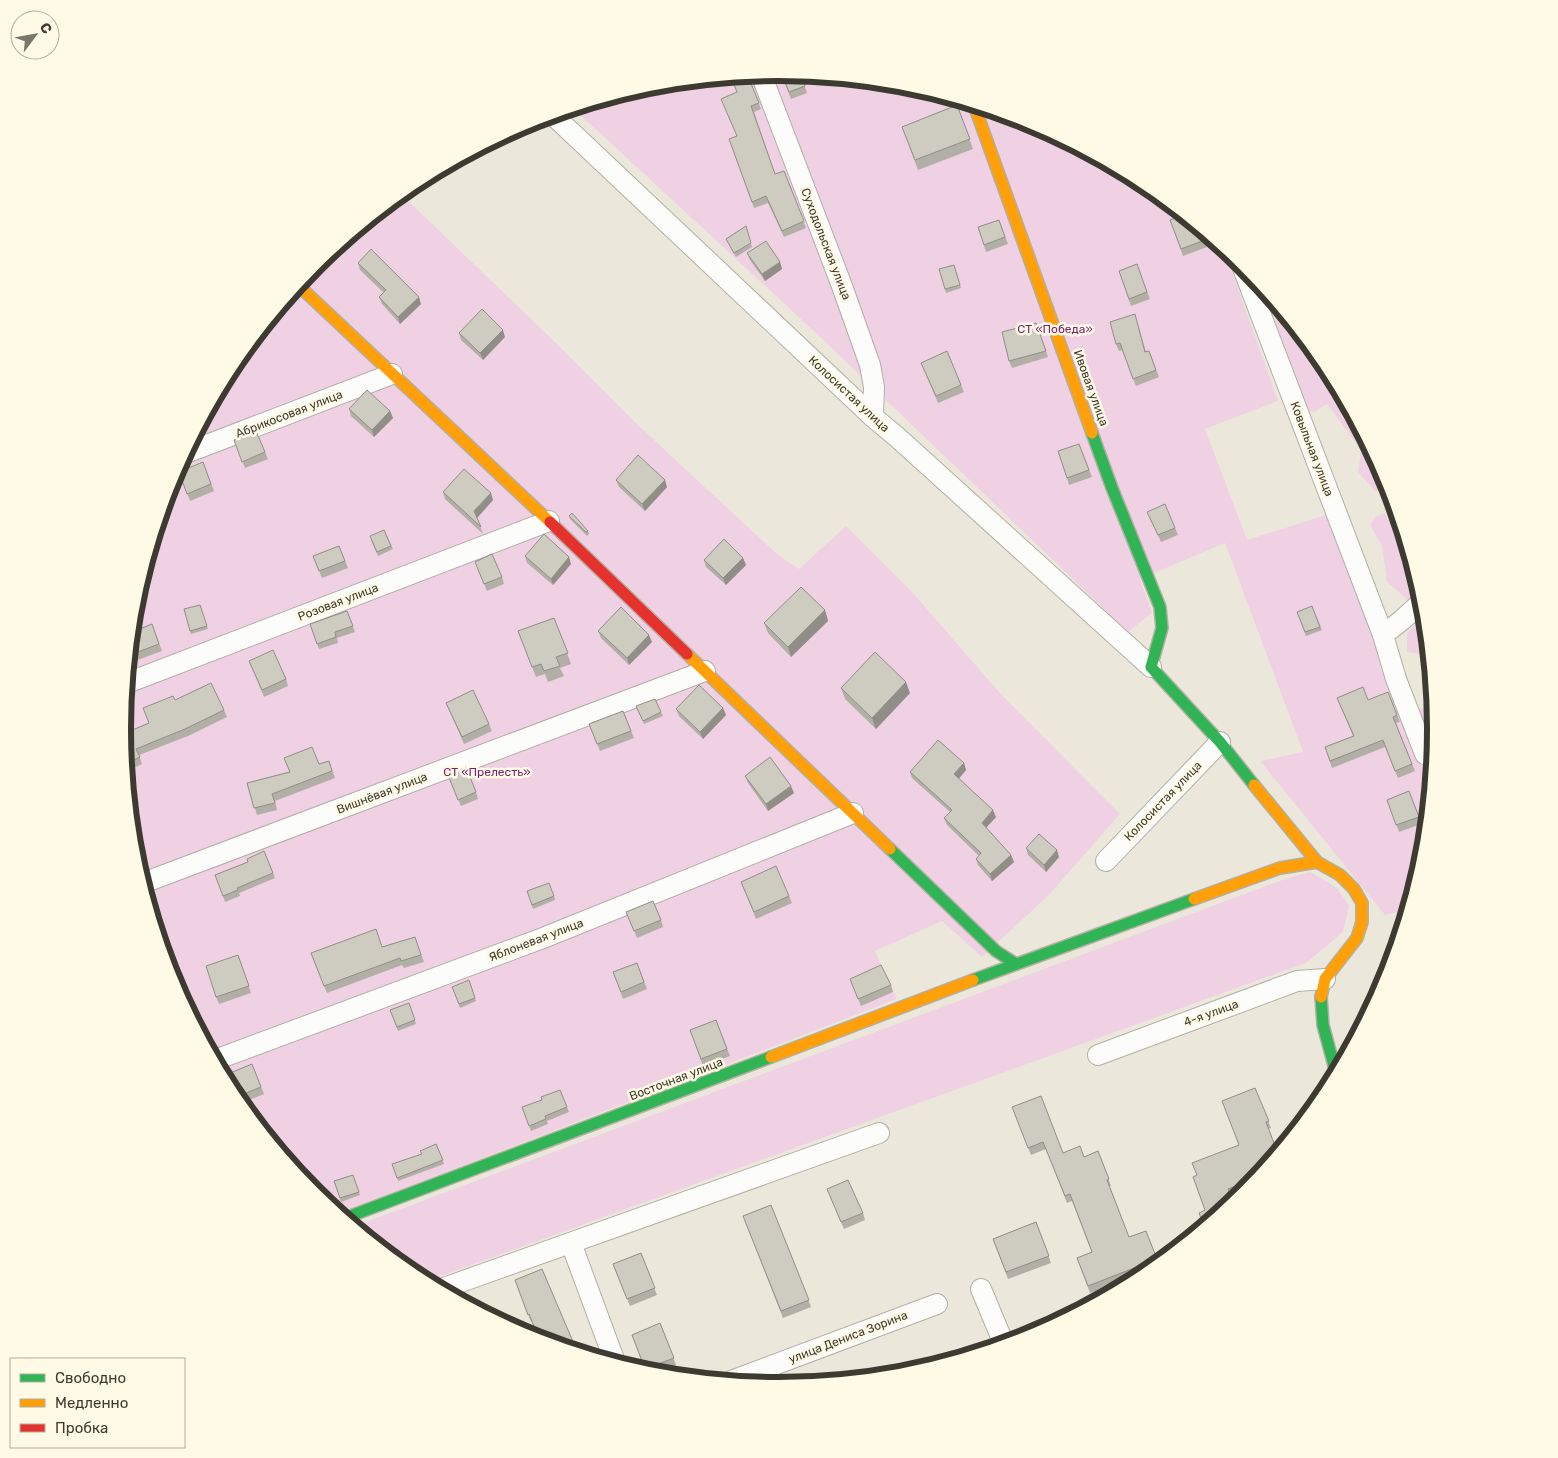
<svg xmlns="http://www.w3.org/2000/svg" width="1558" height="1458" font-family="Rubik,sans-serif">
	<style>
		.green { fill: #f0d1e4 }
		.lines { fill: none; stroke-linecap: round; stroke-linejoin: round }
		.street-casing { stroke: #b2afa5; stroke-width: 22 }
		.fast-casing { stroke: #b2afa5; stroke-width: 14 }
		.slow-casing { stroke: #b2afa5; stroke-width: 14 }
		.jam-casing { stroke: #b2afa5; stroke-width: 14 }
		.street { stroke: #fcfcfa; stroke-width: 20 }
		.fast { stroke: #30b455; stroke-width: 11 }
		.slow { stroke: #ff9f0a; stroke-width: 11 }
		.jam { stroke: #e5322d; stroke-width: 11 }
		.wall { fill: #b1afa6 }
		.shaded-wall { fill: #908e87 }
		.building { fill: #cecbc1; stroke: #908e87 }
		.labels { text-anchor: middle; stroke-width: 5; stroke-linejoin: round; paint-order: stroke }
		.street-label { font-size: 12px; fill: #3d3b31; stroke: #fffae6 }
		.park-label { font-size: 12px; fill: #7a2471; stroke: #fffae6 }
		.rim { fill: none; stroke: #3d3b31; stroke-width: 6 }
	</style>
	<rect width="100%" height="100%" fill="#ebe8db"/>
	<g class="green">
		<path d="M779,73L907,85L1031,123L1144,183L1224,249L1278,401L1205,429L1247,540L1329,514L1405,716L1433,704L1435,729L1423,857L1407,910L1385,915L1260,761L1303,752L1225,543L1140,579L1152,613L1128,632L817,334L574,109L651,85Z"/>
		<path d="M401,194L554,341L639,426L778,555L799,569L846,526L913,593L999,692L1120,814L1049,895L982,957L942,921L875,951L897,999L338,1213L315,1193L233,1093L172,980L135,857L123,729L135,601L173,477L233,364L315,265Z"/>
		<path d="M1279,308L1325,365L1376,460L1386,490L1375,491L1358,472L1361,450L1327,404L1314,412L1305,409L1273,331Z"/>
		<path d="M1385,513L1387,519L1399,523L1419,590L1408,600L1387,582L1382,546L1370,525L1375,517Z"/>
		<path d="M1424,616L1428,655L1407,652V633Z"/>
		<path d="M1310,872L1337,888L1349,906L1343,932L1306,963L427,1281L414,1275L355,1226L1285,879Z"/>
	</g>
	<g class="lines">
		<defs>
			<g id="street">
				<path d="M761,74L842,286L870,365L874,387L873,417"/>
				<path d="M553,115L873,417L897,437L1151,667"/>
				<path d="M1241,263L1383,635"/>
				<path d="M186,453L392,374"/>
				<path d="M1423,601L1402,620L1383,635L1396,679L1425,754"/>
				<path d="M127,683L549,521"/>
				<path d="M1106,861L1220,742"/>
				<path d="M143,883L705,671"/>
				<path d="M1098,1055L1297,981L1325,979"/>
				<path d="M215,1060L543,938L853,813"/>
				<path d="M571,1243L615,1362"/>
				<path d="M441,1289L879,1133"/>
				<path d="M981,1289L1004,1344"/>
				<path d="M731,1381L937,1304"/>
			</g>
			<g id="fast">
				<path d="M1092,433L1112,488L1160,607L1162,628L1151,667L1220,742L1254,785"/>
				<path d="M890,849L996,951L1016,964"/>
				<path d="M973,980L1194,899"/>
				<path d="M1321,997L1323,1025L1336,1073"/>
				<path d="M345,1218L771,1057"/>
			</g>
			<g id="slow">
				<path d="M974,105L1092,433"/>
				<path d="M298,285L550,522"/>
				<path d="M687,654L890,849"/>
				<path d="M1254,785L1317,862"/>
				<path d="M1194,899L1280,868L1317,862L1340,875L1354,889L1362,903V922L1357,938L1325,979L1321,997"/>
				<path d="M771,1057L973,980"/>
			</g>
			<path id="jam" d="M550,522L687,654"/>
		</defs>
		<use href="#street" class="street-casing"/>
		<use href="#fast" class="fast-casing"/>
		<use href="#slow" class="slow-casing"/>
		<use href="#jam" class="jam-casing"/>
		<use href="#street" class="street"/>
		<use href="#fast" class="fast"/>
		<use href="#slow" class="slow"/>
		<use href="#jam" class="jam"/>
	</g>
	<g class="wall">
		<path d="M781,73L801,75L807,93L791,99Z"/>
		<path d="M748,76L761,109L754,112L775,174L784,171L806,228L784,237L768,203L754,208L729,139L736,136L737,92Z"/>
		<path d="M957,105L973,149L918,170L902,127Z"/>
		<path d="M1025,121L1030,123L1038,126L1029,130Z"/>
		<path d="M999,220L1008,244L986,252L978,227Z"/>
		<path d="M1170,220L1201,230L1207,247L1183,256Z"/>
		<path d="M746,226L752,247L736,257L726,239Z"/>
		<path d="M747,253L780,262L782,269L765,281L750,260Z"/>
		<path d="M358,263L421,304L400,324L382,304L379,297L384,293L360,270Z"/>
		<path d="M1137,264L1150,299L1131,306L1119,271Z"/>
		<path d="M954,265L961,288L946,293L939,269Z"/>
		<path d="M1137,321L1146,352L1149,351L1159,377L1136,386L1122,350L1119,351L1116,344Z"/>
		<path d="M1036,323L1048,357L1012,368L1009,361Z"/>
		<path d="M459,333L505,337L483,360L461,340Z"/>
		<path d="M921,363L961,385L964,392L938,403Z"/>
		<path d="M349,409L390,411L393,418L374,437L351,416Z"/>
		<path d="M256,431L268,459L245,468L234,440Z"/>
		<path d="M1079,444L1092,477L1069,485L1067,478Z"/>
		<path d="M203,462L214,491L190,501L179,472Z"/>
		<path d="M616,480L667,487L645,511L619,487Z"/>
		<path d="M443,492L493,500L477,518L483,534L445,499Z"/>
		<path d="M1147,512L1175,528L1178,535L1161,542Z"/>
		<path d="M569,516L588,531L589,534L587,536L570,519Z"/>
		<path d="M384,530L393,549L378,556L371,540Z"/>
		<path d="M339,546L348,568L322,578L313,556Z"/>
		<path d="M525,556L571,564L553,585L527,563Z"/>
		<path d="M743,558L746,565L726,585L706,567L704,560Z"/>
		<path d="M478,568L502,577L504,584L487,591Z"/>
		<path d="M200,605L208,629L191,634L190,631Z"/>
		<path d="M1312,606L1322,630L1306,636L1297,612Z"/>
		<path d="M825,610L828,621L791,657L768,633L764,623Z"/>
		<path d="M347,611L355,632L337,638L338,643L319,649L310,624Z"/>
		<path d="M554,618L571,664L560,668L564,676L548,682L545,674L536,677L518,631Z"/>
		<path d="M152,624L162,651L132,662L130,655L132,632Z"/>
		<path d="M598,631L652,642L629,665L601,638Z"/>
		<path d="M249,661L286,679L288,686L264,697Z"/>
		<path d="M841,688L910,693L876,729L845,699Z"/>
		<path d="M1388,692L1400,722L1396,723L1415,771L1398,778L1385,747L1332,768L1325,747L1353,736L1337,698L1368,700Z"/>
		<path d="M175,700L224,710L227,717L188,736L139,755L142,764L127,771L123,734L148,723Z"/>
		<path d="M446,703L489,724L492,731L464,744Z"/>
		<path d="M636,706L661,712L663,716L644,724Z"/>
		<path d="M723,708L726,715L703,739L679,716L676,709Z"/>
		<path d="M623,711L634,738L600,751L589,724Z"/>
		<path d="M329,761L335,778L275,801L277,810L257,815L247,783Z"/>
		<path d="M964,763L966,770L959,778L996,817L986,828L1011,855L1014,862L992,881L978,865L976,859L979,856L947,825L944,818L950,812L912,778L910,772Z"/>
		<path d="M745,776L794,793L768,811L748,783Z"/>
		<path d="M450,781L476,792L478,799L461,806Z"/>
		<path d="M1409,791L1421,824L1399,832L1387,800Z"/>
		<path d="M1026,848L1059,857L1046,872L1028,855Z"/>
		<path d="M264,851L275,878L239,893L240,896L225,902L215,875L248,862Z"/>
		<path d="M741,882L789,896L792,903L756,919Z"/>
		<path d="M527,891L554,896L555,900L533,909Z"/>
		<path d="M629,919L661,920L663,927L637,938Z"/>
		<path d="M415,937L424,962L404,968L402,965L327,993L311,953L382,947Z"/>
		<path d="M238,955L251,993L219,1004L216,997Z"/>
		<path d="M637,963L647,989L623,999L613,972Z"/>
		<path d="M850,979L891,985L893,992L861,1006Z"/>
		<path d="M469,980L476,1001L460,1008L452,987Z"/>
		<path d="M409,1003L416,1024L398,1031L390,1010Z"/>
		<path d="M716,1020L730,1056L703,1066L690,1030Z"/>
		<path d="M252,1064L264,1094L241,1103L230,1073Z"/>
		<path d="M1255,1088L1271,1128L1268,1129L1277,1151L1246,1190L1231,1196L1205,1210L1196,1175L1239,1145Z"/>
		<path d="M560,1090L569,1112L547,1121L548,1124L531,1131L522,1107L542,1100Z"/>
		<path d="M1012,1107L1063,1153L1084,1157L1098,1151L1111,1186H1109L1129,1237L1146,1231L1158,1263L1150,1270L1090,1293L1077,1258L1092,1252L1072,1201L1067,1203L1046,1149L1031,1155Z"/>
		<path d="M436,1144L444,1164L398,1181L397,1178L422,1154Z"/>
		<path d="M353,1175L360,1195L341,1202L334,1181Z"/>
		<path d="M827,1189L863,1213L865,1220L844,1229Z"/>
		<path d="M771,1205L811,1307L783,1318L743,1216Z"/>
		<path d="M1036,1222L1051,1263L1008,1279L993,1239Z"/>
		<path d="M641,1253L657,1295L630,1306L613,1264Z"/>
		<path d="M515,1280L574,1344L576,1350L539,1339L532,1321L531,1322Z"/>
		<path d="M660,1323L676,1365L655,1373H651L646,1371L632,1335Z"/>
	</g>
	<g class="shaded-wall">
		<path d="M780,262L782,269L765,281L762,274Z"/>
		<path d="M419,297L421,304L400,324L398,317Z"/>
		<path d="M503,330L505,337L483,360L480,353Z"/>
		<path d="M390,411L393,418L374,437L372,430Z"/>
		<path d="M665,480L667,487L645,511L642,504Z"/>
		<path d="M491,493L493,500L477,518L474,511Z"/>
		<path d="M569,557L571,564L553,585L551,579Z"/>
		<path d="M743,558L746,565L726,585L723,578Z"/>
		<path d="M825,610L828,621L791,657L788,647Z"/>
		<path d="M649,635L652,642L629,665L627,658Z"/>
		<path d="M906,682L910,693L876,729L872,718Z"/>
		<path d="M723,708L726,715L703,739L700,732Z"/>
		<path d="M964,763L966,770L957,781L954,774Z"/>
		<path d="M791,786L794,793L768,811L766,804Z"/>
		<path d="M993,810L996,817L984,830L982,823Z"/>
		<path d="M1057,850L1059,857L1046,872L1044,865Z"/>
		<path d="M1011,855L1014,862L992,881L990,874Z"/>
	</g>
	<g class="building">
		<path d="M781,73L801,75L805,86L789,92Z"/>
		<path d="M748,76L759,103L751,106L775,174L784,171L804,221L782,231L766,196L752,202L729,139L737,136L721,99L737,92L731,77Z"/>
		<path d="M957,105L970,139L915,160L902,127Z"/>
		<path d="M1026,121L1030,123L1034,124L1028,127Z"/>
		<path d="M1183,215L1201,230L1205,240L1181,249L1170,220Z"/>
		<path d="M999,220L1005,237L984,245L978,227Z"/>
		<path d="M746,226L751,243L734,253L726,239Z"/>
		<path d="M766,241L780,262L762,274L747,253Z"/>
		<path d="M371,249L419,297L398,317L379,297L386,290L358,263Z"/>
		<path d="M1137,264L1147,292L1129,299L1119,271Z"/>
		<path d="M954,265L960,285L945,289L939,269Z"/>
		<path d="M482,309L503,330L480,353L459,333Z"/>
		<path d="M1135,314L1145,352L1149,351L1156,370L1133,379L1120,343L1116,344L1110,322Z"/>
		<path d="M1036,323L1046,351L1009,361L1002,332Z"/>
		<path d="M947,351L961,385L936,396L921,363Z"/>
		<path d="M367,390L390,411L372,430L349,409Z"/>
		<path d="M256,431L265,452L242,462L234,440Z"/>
		<path d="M1079,444L1089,470L1067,478L1058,451Z"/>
		<path d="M638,455L665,480L642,504L616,480Z"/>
		<path d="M203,462L211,484L187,494L179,472Z"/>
		<path d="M464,469L491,493L474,511L481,527L443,492Z"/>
		<path d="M1165,504L1175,528L1158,535L1147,512Z"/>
		<path d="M572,513L588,531L586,532L569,516Z"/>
		<path d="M384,530L391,546L377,552L370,536Z"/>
		<path d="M544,534L569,557L551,579L525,556Z"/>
		<path d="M724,539L743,558L723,578L704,560Z"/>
		<path d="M339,546L345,561L319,571L313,556Z"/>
		<path d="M492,554L502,577L484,584L475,562Z"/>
		<path d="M801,587L825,610L788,647L764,623Z"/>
		<path d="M200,605L207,626L190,631L184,609Z"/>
		<path d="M1312,606L1320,627L1305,632L1297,612Z"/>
		<path d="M621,607L649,635L627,658L598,631Z"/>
		<path d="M347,611L353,626L335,632L336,637L317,644L310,624Z"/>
		<path d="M554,618L568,653L556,657L560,666L544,671L541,664L532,667L518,631Z"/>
		<path d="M152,624L159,644L130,655L132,632Z"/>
		<path d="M273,650L286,679L262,690L249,661Z"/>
		<path d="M875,652L906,682L872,718L841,688Z"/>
		<path d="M211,683L224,710L185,729L136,749L140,757L126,764L123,734L149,723L143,708L173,696L175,700Z"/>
		<path d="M699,685L723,708L700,732L676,709Z"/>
		<path d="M1363,687L1368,700L1388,692L1397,715L1393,717L1412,764L1395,771L1383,740L1330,761L1325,747L1354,736L1337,698Z"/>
		<path d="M473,690L489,724L462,737L446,703Z"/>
		<path d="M655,699L661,712L643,721L636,706Z"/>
		<path d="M623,711L631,731L597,744L589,724Z"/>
		<path d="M1432,711H1434L1435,721Z"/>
		<path d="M938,740L964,763L954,774L993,810L982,823L1011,855L990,874L976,859L981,853L944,818L952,810L910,772Z"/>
		<path d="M312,747L319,764L329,761L332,771L272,794L275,803L254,808L247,783L290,772L284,758Z"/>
		<path d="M770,757L791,786L766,804L745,776Z"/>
		<path d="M466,767L476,792L458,800L448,775Z"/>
		<path d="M1409,791L1419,817L1396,825L1387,800Z"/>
		<path d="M1039,834L1057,850L1044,865L1026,848Z"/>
		<path d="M264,851L273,873L237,888L238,890L223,896L215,875L248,862L247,859Z"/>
		<path d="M776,866L789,896L754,912L741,882Z"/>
		<path d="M549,883L554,896L532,905L527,891Z"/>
		<path d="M653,901L661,920L634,931L626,912Z"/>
		<path d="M376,929L382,947L415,937L421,955L401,961L400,958L324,986L311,953Z"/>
		<path d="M238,955L249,986L216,997L206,966Z"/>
		<path d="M637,963L644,982L621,992L613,972Z"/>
		<path d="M881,965L891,985L858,999L850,979Z"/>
		<path d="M469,980L475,998L459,1004L452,987Z"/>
		<path d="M409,1003L415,1020L397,1027L390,1010Z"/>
		<path d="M716,1020L727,1049L701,1059L690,1030Z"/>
		<path d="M252,1064L261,1087L239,1096L230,1073Z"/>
		<path d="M1255,1088L1269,1121L1266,1122L1277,1151L1272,1153L1273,1156L1256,1178L1228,1189L1233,1201L1204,1226L1199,1213L1205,1210L1193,1177L1197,1175L1192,1163L1239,1145L1222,1101Z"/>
		<path d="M560,1090L567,1107L545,1116L546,1119L529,1126L522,1107L542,1100L541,1097Z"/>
		<path d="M1041,1096L1063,1153L1080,1146L1084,1157L1098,1151L1109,1179L1107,1180L1129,1237L1146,1231L1157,1259L1088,1286L1077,1258L1092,1252L1070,1194L1065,1196L1043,1142L1028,1148L1012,1107Z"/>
		<path d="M248,1103L254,1119L242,1105Z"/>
		<path d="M436,1144L443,1160L397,1178L392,1164L422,1154L420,1151Z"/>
		<path d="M353,1175L359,1192L340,1198L334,1181Z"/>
		<path d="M848,1180L863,1213L841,1222L827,1189Z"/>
		<path d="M771,1205L809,1300L781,1311L743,1216Z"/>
		<path d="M1036,1222L1049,1256L1006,1272L993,1239Z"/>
		<path d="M641,1253L655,1288L627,1299L613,1264Z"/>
		<path d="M542,1269L574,1344L566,1347L539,1339L529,1314L528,1315L515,1280Z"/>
		<path d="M660,1323L674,1358L645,1369L632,1335Z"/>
	</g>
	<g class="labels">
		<g class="street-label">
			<text transform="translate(826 244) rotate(69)" y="4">Суходольская улица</text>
			<text transform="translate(1091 388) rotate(70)" y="4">Ивовая улица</text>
			<text transform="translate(849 394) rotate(43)" y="4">Колосистая улица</text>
			<text transform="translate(289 414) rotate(-21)" y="4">Абрикосовая улица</text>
			<text transform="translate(1312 449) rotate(69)" y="4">Ковыльная улица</text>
			<text transform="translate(338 602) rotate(-21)" y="4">Розовая улица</text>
			<text transform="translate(382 793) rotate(-21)" y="4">Вишнёвая улица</text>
			<text transform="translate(1163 801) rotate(-46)" y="4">Колосистая улица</text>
			<text transform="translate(536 940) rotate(-21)" y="4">Яблоневая улица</text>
			<text transform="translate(1211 1013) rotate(-20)" y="4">4-я улица</text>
			<text transform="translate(676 1079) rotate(-21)" y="4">Восточная улица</text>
			<text transform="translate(848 1337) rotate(-21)" y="4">улица Дениса Зорина</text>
		</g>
		<g class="park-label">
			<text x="1055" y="333">СТ «Победа»</text>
			<text x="487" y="776">СТ «Прелесть»</text>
		</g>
	</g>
	<path d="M0 0H1558V1458H0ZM131 729a648 648 0 1 1 1296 0a648 648 0 1 1-1296 0Z" fill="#fffae6" fill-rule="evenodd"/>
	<path class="rim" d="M131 729a648 648 0 1 1 1296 0a648 648 0 1 1-1296 0Z"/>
	<rect x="10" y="1358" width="175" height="90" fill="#fffae6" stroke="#b1ae9e"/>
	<rect x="20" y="1374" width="25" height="8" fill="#30b455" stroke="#b1ae9e"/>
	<text x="55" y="1383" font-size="15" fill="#3d3b31">Свободно</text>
	<rect x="20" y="1399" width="25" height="8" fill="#ff9f0a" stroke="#b1ae9e"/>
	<text x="55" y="1408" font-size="15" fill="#3d3b31">Медленно</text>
	<rect x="20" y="1424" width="25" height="8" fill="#e5322d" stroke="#b1ae9e"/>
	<text x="55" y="1433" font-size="15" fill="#3d3b31">Пробка</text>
	<g transform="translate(35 35) rotate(58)"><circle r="24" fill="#fffae6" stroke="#b1ae9e"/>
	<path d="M0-4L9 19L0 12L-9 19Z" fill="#7a786c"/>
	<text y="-8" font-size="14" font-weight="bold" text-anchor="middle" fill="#3d3b31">С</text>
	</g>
</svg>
